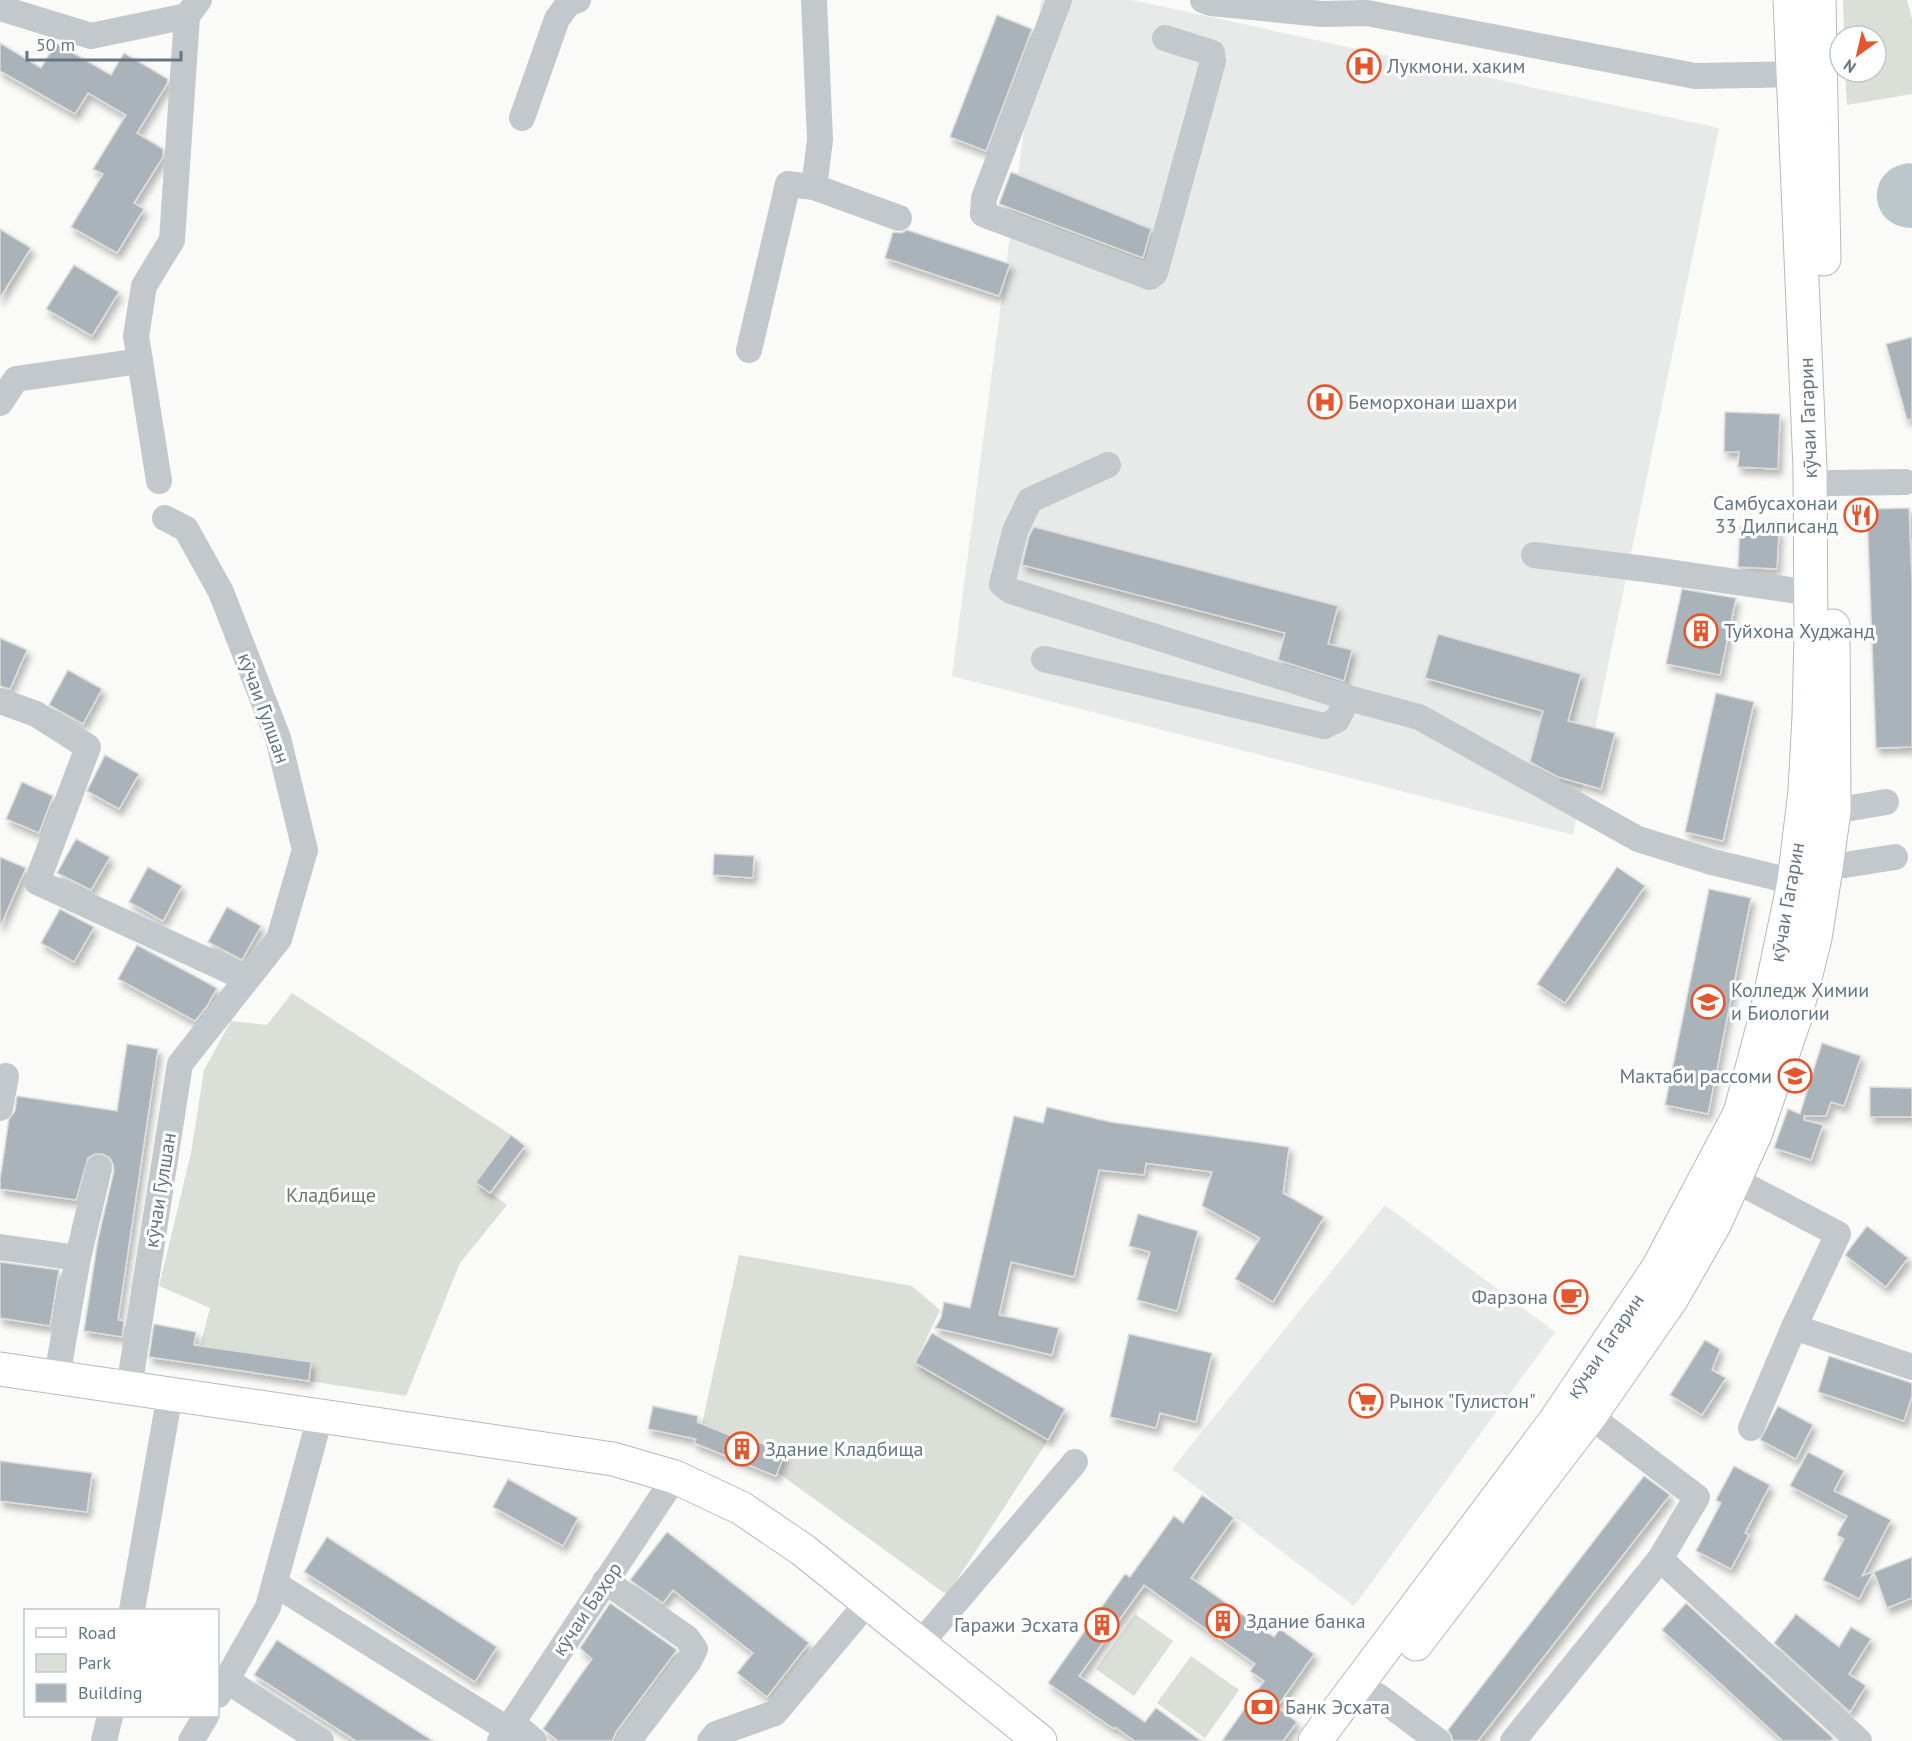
<svg xmlns="http://www.w3.org/2000/svg" width="1912" height="1741" font-family="'PT Sans',sans-serif">
	<style>
		.built { fill: #e8e9e9 }
		.green { fill: #dadfd7 }
		.water { fill: #bbc7cb }
		.building { fill: #aab3b9; stroke: #dcdcda; stroke-width: 1.5; filter: url(#shadow) }
		.lines { fill: none; stroke-linecap: round; stroke-linejoin: round }
		.major-casing { stroke: #b5babe; stroke-width: 35 }
		.highway-casing { stroke: #b4b9bd; stroke-width: 35 }
		.minor { stroke: #c3c8cc; stroke-width: 26 }
		.major { stroke: #fff; stroke-width: 33 }
		.highway { stroke: #fff; stroke-width: 33 }
		.labels { text-anchor: middle; stroke-width: 6; stroke-linejoin: round; paint-order: stroke }
		.poi-label { font-size: 20px; fill: #657683; stroke: #fff; text-anchor: start }
		.street-label { font-size: 20px; fill: #657683; stroke: #fff }
		.park-label { font-size: 20px; fill: #687a64; stroke: #fff }
	</style>
	<defs>
		<filter id="shadow"><feDropShadow dx="3.5" dy="6" stdDeviation="3" flood-color="#0004"/></filter>
	</defs>
	<rect width="100%" height="100%" fill="#fafaf8"/>
	<g class="built">
		<path d="M1041,0H1133L1719,128L1573,835L952,676Z"/>
		<path d="M1385,1205L1555,1332L1354,1606L1172,1469Z"/>
	</g>
	<g class="green">
		<path d="M1843,0H1907L1912,18V94L1847,105L1845,72H1876V36H1844Z"/>
		<path d="M292,993L511,1135L476,1182L507,1205L460,1263L406,1396L309,1381L311,1362L200,1346L210,1308L159,1286L191,1153L204,1070L231,1021L267,1025Z"/>
		<path d="M739,1255L912,1286L940,1310L915,1363L1048,1440L947,1595L777,1472L754,1445L702,1424Z"/>
		<path d="M1135,1614L1173,1641L1134,1696L1096,1669Z"/>
		<path d="M1191,1656L1239,1690L1205,1738L1157,1703Z"/>
	</g>
	<path class="water" d="M1910,163L1912,164V228C1867,228 1864,167 1910,163Z"/>
	<g class="building">
		<path d="M997,15L1032,29L986,151L950,137Z"/>
		<path d="M0,43L41,68L56,43L111,75L124,53L168,79L167,84L137,133L163,149V157L134,203L144,209L117,253L71,227L103,174L93,169L126,115L88,93L75,114L0,71Z"/>
		<path d="M1011,172L1151,229L1143,258L999,204Z"/>
		<path d="M0,229L31,248L0,298Z"/>
		<path d="M907,230L1010,264L999,296L885,258L893,232L901,233Z"/>
		<path d="M74,265L119,292L92,336L46,309Z"/>
		<path d="M1912,337V419L1907,420L1886,344Z"/>
		<path d="M1725,412L1780,414L1778,469L1738,467L1739,452H1724Z"/>
		<path d="M1909,508L1912,581V747L1876,748L1867,509Z"/>
		<path d="M1034,527L1338,606L1328,644L1352,650L1344,681L1278,660L1285,633L1022,565L1029,536Z"/>
		<path d="M1740,527L1779,530L1777,569L1738,567Z"/>
		<path d="M1682,589L1736,598L1720,675L1666,664Z"/>
		<path d="M1438,634L1581,674L1568,721L1615,733L1601,789L1558,777L1530,762L1543,711L1425,678Z"/>
		<path d="M0,638L27,650L10,689L0,686Z"/>
		<path d="M68,670L102,689L83,724L49,705Z"/>
		<path d="M1716,693L1754,702L1723,841L1685,832Z"/>
		<path d="M105,755L139,774L119,809L87,791Z"/>
		<path d="M22,782L53,796L39,833L6,819Z"/>
		<path d="M76,839L110,857L91,890L57,873Z"/>
		<path d="M714,854L754,856L753,878L713,875Z"/>
		<path d="M0,857L26,868L0,927Z"/>
		<path d="M148,867L182,886L163,921L129,902Z"/>
		<path d="M1617,867L1645,886L1565,1003L1537,984Z"/>
		<path d="M1709,889L1751,898L1708,1114L1665,1105Z"/>
		<path d="M227,907L261,926L242,960L208,942Z"/>
		<path d="M60,909L94,927L74,962L41,943Z"/>
		<path d="M137,945L217,988L207,1006L195,1021L118,979Z"/>
		<path d="M1822,1043L1861,1056L1844,1106L1831,1102L1826,1116H1804V1120L1823,1125L1811,1160L1774,1148L1788,1109L1800,1114Z"/>
		<path d="M127,1044L158,1049L118,1320L124,1321L122,1337L84,1331L98,1239L114,1171L113,1164L110,1158L103,1154H95L88,1158L76,1200L0,1189V1180L9,1119L15,1111L17,1096L117,1111Z"/>
		<path d="M1870,1087L1912,1088V1117H1870Z"/>
		<path d="M1047,1107L1110,1122L1289,1147L1283,1193L1324,1217L1273,1302L1235,1279L1260,1238L1202,1206L1212,1172L1146,1163L1144,1175L1099,1170L1074,1277L1011,1262L999,1315L1059,1328L1052,1355L935,1328L941,1318L944,1302L970,1308L1014,1116L1043,1123Z"/>
		<path d="M511,1135L525,1146L490,1193L476,1182Z"/>
		<path d="M1138,1214L1198,1231L1177,1311L1137,1300L1150,1252L1129,1246Z"/>
		<path d="M1867,1226L1908,1258L1886,1287L1845,1255Z"/>
		<path d="M0,1262L59,1270L50,1326L0,1318Z"/>
		<path d="M154,1324L196,1332L194,1345L311,1362L309,1381L149,1357Z"/>
		<path d="M932,1333L1065,1409L1048,1440L915,1363Z"/>
		<path d="M1129,1334L1212,1353L1196,1422L1160,1413L1156,1428L1110,1417Z"/>
		<path d="M1705,1340L1720,1349L1712,1370L1726,1378L1702,1415L1670,1395Z"/>
		<path d="M1829,1356L1912,1383V1396L1904,1421L1818,1392Z"/>
		<path d="M653,1406L698,1416L697,1422L754,1445L756,1441L785,1453L776,1476L694,1443L696,1439L648,1429Z"/>
		<path d="M1778,1406L1813,1425L1796,1459L1760,1440Z"/>
		<path d="M1808,1452L1844,1471L1834,1491L1891,1520L1862,1576L1873,1572L1859,1599L1823,1580L1844,1539L1837,1535L1847,1516L1790,1486Z"/>
		<path d="M0,1461L92,1473L87,1512L0,1501Z"/>
		<path d="M1734,1466L1770,1485L1745,1533L1749,1535L1731,1569L1696,1551L1721,1503L1716,1500Z"/>
		<path d="M1644,1476L1670,1495L1478,1741H1453L1451,1735L1448,1730Z"/>
		<path d="M508,1479L578,1518L563,1546L493,1507Z"/>
		<path d="M1202,1495L1234,1518L1191,1578L1274,1637L1280,1629L1314,1654L1277,1707L1297,1722L1283,1741H1222L1264,1681L1250,1671L1255,1664L1144,1585L1079,1676L1145,1722L1156,1708L1201,1741H1135L1115,1727L1114,1729L1048,1683L1125,1574L1130,1577L1174,1516L1183,1523Z"/>
		<path d="M667,1532L809,1643L767,1697L737,1673L753,1653L673,1590L663,1603L630,1580Z"/>
		<path d="M327,1537L497,1647L475,1682L304,1572Z"/>
		<path d="M1912,1557V1598L1887,1608L1874,1572Z"/>
		<path d="M610,1603L677,1650L616,1732L612,1741H558L543,1729L592,1659L580,1648Z"/>
		<path d="M1686,1603L1833,1738L1831,1741H1783L1662,1630Z"/>
		<path d="M1796,1614L1839,1647L1851,1627L1871,1639L1849,1674L1866,1686L1850,1712L1774,1643Z"/>
		<path d="M277,1640L433,1741H356L254,1675Z"/>
	</g>
	<g class="lines">
		<defs>
			<path id="major" d="M0,1369L613,1459L675,1477L741,1508L803,1550L1040,1741"/>
			<g id="highway">
				<path d="M1819,0L1824,259"/>
				<path d="M1416,1644L1590,1416L1672,1298L1715,1223L1756,1132L1795,1018L1815,938L1826,868L1834,811L1833,626"/>
				<path d="M1315,1741L1555,1421L1658,1268L1740,1113L1766,1016L1794,882L1805,791L1809,716L1811,637L1810,468L1790,0"/>
			</g>
		</defs>
		<use href="#major" class="major-casing"/>
		<use href="#highway" class="highway-casing"/>
		<g class="minor">
			<path d="M814,0L820,140L814,187L899,218"/>
			<path d="M1059,0L984,198L983,214L1150,277L1155,273L1213,61L1212,53L1165,38"/>
			<path d="M1203,0L1211,3L1322,14L1367,13L1695,76L1811,74"/>
			<path d="M0,8L91,36L187,16L199,0"/>
			<path d="M522,118L557,19L569,3L578,0"/>
			<path d="M749,350L788,184L814,187"/>
			<path d="M0,403L16,379L140,361"/>
			<path d="M1108,465L1030,500L1015,531L1002,584L1011,591L1348,698L1419,717L1638,839L1712,862L1812,886"/>
			<path d="M159,481L136,336L144,286L172,240L187,16"/>
			<path d="M1831,483L1905,482"/>
			<path d="M1534,555L1653,570L1811,593"/>
			<path d="M1044,659L1324,726L1337,720L1348,698"/>
			<path d="M0,701L36,714L88,747L37,882L247,979"/>
			<path d="M1834,811L1886,802"/>
			<path d="M1826,868L1895,857"/>
			<path d="M0,1108L6,1076"/>
			<path d="M1735,1180L1838,1234L1794,1327L1751,1428"/>
			<path d="M0,1247L78,1258"/>
			<path d="M1794,1327L1912,1367"/>
			<path d="M57,1376L78,1258L99,1168"/>
			<path d="M129,1388L180,1064L279,939L305,850L278,738L221,592L186,529L165,518"/>
			<path d="M1660,1559L1859,1741"/>
			<path d="M605,1581L687,1638L695,1649L689,1661L628,1741"/>
			<path d="M275,1584L507,1729"/>
			<path d="M132,1610L170,1394"/>
			<path d="M920,1644L1075,1462"/>
			<path d="M226,1680L321,1741"/>
			<path d="M218,1695L268,1607L320,1417"/>
			<path d="M1378,1696L1438,1741"/>
			<path d="M512,1722L534,1741"/>
			<path d="M104,1741L110,1716"/>
			<path d="M191,1741L206,1716"/>
			<path d="M500,1741L675,1477"/>
			<path d="M710,1741L716,1734L775,1713L868,1602"/>
			<path d="M1513,1741L1660,1559L1697,1497L1590,1416"/>
		</g>
		<use href="#major" class="major"/>
		<use href="#highway" class="highway"/>
	</g>
	<defs>
		<symbol id="hospital-ring" viewBox="-11 -11 22 22"><circle r="9.5" fill="#fff" stroke="#e4572e" stroke-width="1.5"/><path d="M-5-5h3v3.5h4V-5h3V5h-3V1.5h-4V5h-3Z" fill="#e4572e"/></symbol>
		<symbol id="restaurant-ring" viewBox="-11 -11 22 22"><circle r="9.5" fill="#fff" stroke="#e4572e" stroke-width="1.5"/><path d="M-5-6h1v4h1v-4h1v4h1v-4h1v5L-1.5 .5V6h-2V.5L-5-1ZM5-6V6H3V1.5H1.5Q1.5-4 5-6Z" fill="#e4572e"/></symbol>
		<symbol id="building-ring" viewBox="-11 -11 22 22"><circle r="9.5" fill="#fff" stroke="#e4572e" stroke-width="1.5"/><path d="M-4-6H4V6H1V3H-1V6H-4ZM-2.5-4.3h1.7v1.8h-1.7ZM.8-4.3h1.7v1.8H.8ZM-2.5-1h1.7V.8h-1.7ZM.8-1h1.7V.8H.8Z" fill="#e4572e"/></symbol>
		<symbol id="university-ring" viewBox="-11 -11 22 22"><circle r="9.5" fill="#fff" stroke="#e4572e" stroke-width="1.5"/><path d="M0-5L7-2L0 1L-7-2ZM-4 1L0 2.5L4 1V4Q0 6-4 4Z" fill="#e4572e"/></symbol>
		<symbol id="school-ring" viewBox="-11 -11 22 22"><circle r="9.5" fill="#fff" stroke="#e4572e" stroke-width="1.5"/><path d="M0-5L7-2L0 1L-7-2ZM-4 1L0 2.5L4 1V4Q0 6-4 4Z" fill="#e4572e"/></symbol>
		<symbol id="cafe-ring" viewBox="-11 -11 22 22"><circle r="9.5" fill="#fff" stroke="#e4572e" stroke-width="1.5"/><path d="M-5.5-4.5H6V0H3Q3 3.5 0 3.5H-2.5Q-5.5 3.5-5.5 0ZM3-3.2v2h1.7v-2ZM-6 4.5H4V6H-6Z" fill="#e4572e"/></symbol>
		<symbol id="supermarket-ring" viewBox="-11 -11 22 22"><circle r="9.5" fill="#fff" stroke="#e4572e" stroke-width="1.5"/><path d="M-6-5.5h2.5l.6 2H6L4.5 2H-2.5L-4.4-4H-6ZM-1.5 3.2a1.3 1.3 0 1 0 .1 0ZM3 3.2a1.3 1.3 0 1 0 .1 0Z" fill="#e4572e"/></symbol>
		<symbol id="bank-ring" viewBox="-11 -11 22 22"><circle r="9.5" fill="#fff" stroke="#e4572e" stroke-width="1.5"/><path d="M-6-4H6V4H-6ZM0-2.3a2.3 2.3 0 1 0 0 4.6a2.3 2.3 0 1 0 0-4.6Z" fill="#e4572e"/></symbol>
	</defs>
	<g fill-rule="evenodd">
		<use href="#hospital-ring" x="1345" y="47" width="38" height="38"/>
		<use href="#hospital-ring" x="1306" y="383" width="38" height="38"/>
		<use href="#restaurant-ring" x="1842" y="496" width="38" height="38"/>
		<use href="#building-ring" x="1682" y="612" width="38" height="38"/>
		<use href="#university-ring" x="1689" y="983" width="38" height="38"/>
		<use href="#school-ring" x="1776" y="1057" width="38" height="38"/>
		<use href="#cafe-ring" x="1552" y="1278" width="38" height="38"/>
		<use href="#supermarket-ring" x="1347" y="1382" width="38" height="38"/>
		<use href="#building-ring" x="723" y="1430" width="38" height="38"/>
		<use href="#building-ring" x="1204" y="1602" width="38" height="38"/>
		<use href="#building-ring" x="1083" y="1606" width="38" height="38"/>
		<use href="#bank-ring" x="1243" y="1688" width="38" height="38"/>
	</g>
	<g class="labels">
		<g class="poi-label">
			<text x="1387" y="73">Лукмони. хаким</text>
			<text x="1348" y="409">Беморхонаи шахри</text>
			<text x="1838" y="510" text-anchor="end">Самбусахонаи<tspan x="1838" dy="23">33 Дилписанд</tspan></text>
			<text x="1724" y="638">Туйхона Худжанд</text>
			<text x="1731" y="997">Колледж Химии<tspan x="1731" dy="23">и Биологии</tspan></text>
			<text x="1772" y="1083" text-anchor="end">Мактаби рассоми</text>
			<text x="1548" y="1304" text-anchor="end">Фарзона</text>
			<text x="1389" y="1408">Рынок "Гулистон"</text>
			<text x="765" y="1456">Здание Кладбища</text>
			<text x="1246" y="1628">Здание банка</text>
			<text x="1079" y="1632" text-anchor="end">Гаражи Эсхата</text>
			<text x="1285" y="1714">Банк Эсхата</text>
		</g>
		<g class="street-label">
			<text transform="translate(1808 418) rotate(-92)" y="7">кӯчаи Гагарин</text>
			<text transform="translate(264 708) rotate(70)" y="7">кӯчаи Гулшан</text>
			<text transform="translate(1787 902) rotate(-80)" y="7">кӯчаи Гагарин</text>
			<text transform="translate(160 1190) rotate(-81)" y="7">кӯчаи Гулшан</text>
			<text transform="translate(1605 1346) rotate(-56)" y="7">кӯчаи Гагарин</text>
			<text transform="translate(587 1609) rotate(-56)" y="7">кӯчаи Баҳор</text>
		</g>
		<g class="park-label">
			<text x="331" y="1202">Кладбище</text>
		</g>
	</g>
	<rect x="24" y="1609" width="195" height="108" fill="#ffffff" stroke="#c1c8cd" stroke-width="1.5"/>
	<rect x="36" y="1628" width="30" height="9" fill="#ffffff" stroke="#c1c8cd" stroke-width="1.5"/>
	<text x="78" y="1639" font-size="18" fill="#657683">Road</text>
	<rect x="36" y="1654" width="30" height="18" fill="#dadfd7" stroke="#c1c8cd" stroke-width="1.5"/>
	<text x="78" y="1669" font-size="18" fill="#657683">Park</text>
	<rect x="36" y="1684" width="30" height="18" fill="#aab3b9" stroke="#c1c8cd" stroke-width="1.5"/>
	<text x="78" y="1699" font-size="18" fill="#657683">Building</text>
	<g transform="translate(1858 54) rotate(214)"><circle r="28" fill="#ffffff" stroke="#c1c8cd" stroke-width="1.5"/>
	<path d="M0-4.5L10 22L0 15L-10 22Z" fill="#e4572e"/>
	<text y="-9" font-size="16" font-weight="bold" text-anchor="middle" fill="#657683">N</text>
	</g>
	<path d="M27 51v9h154v-9" fill="none" stroke="#657683" stroke-width="3"/>
	<text x="36" y="51" font-size="18" fill="#657683" stroke="#ffffff" stroke-width="4.5" paint-order="stroke">50 m</text>
</svg>
